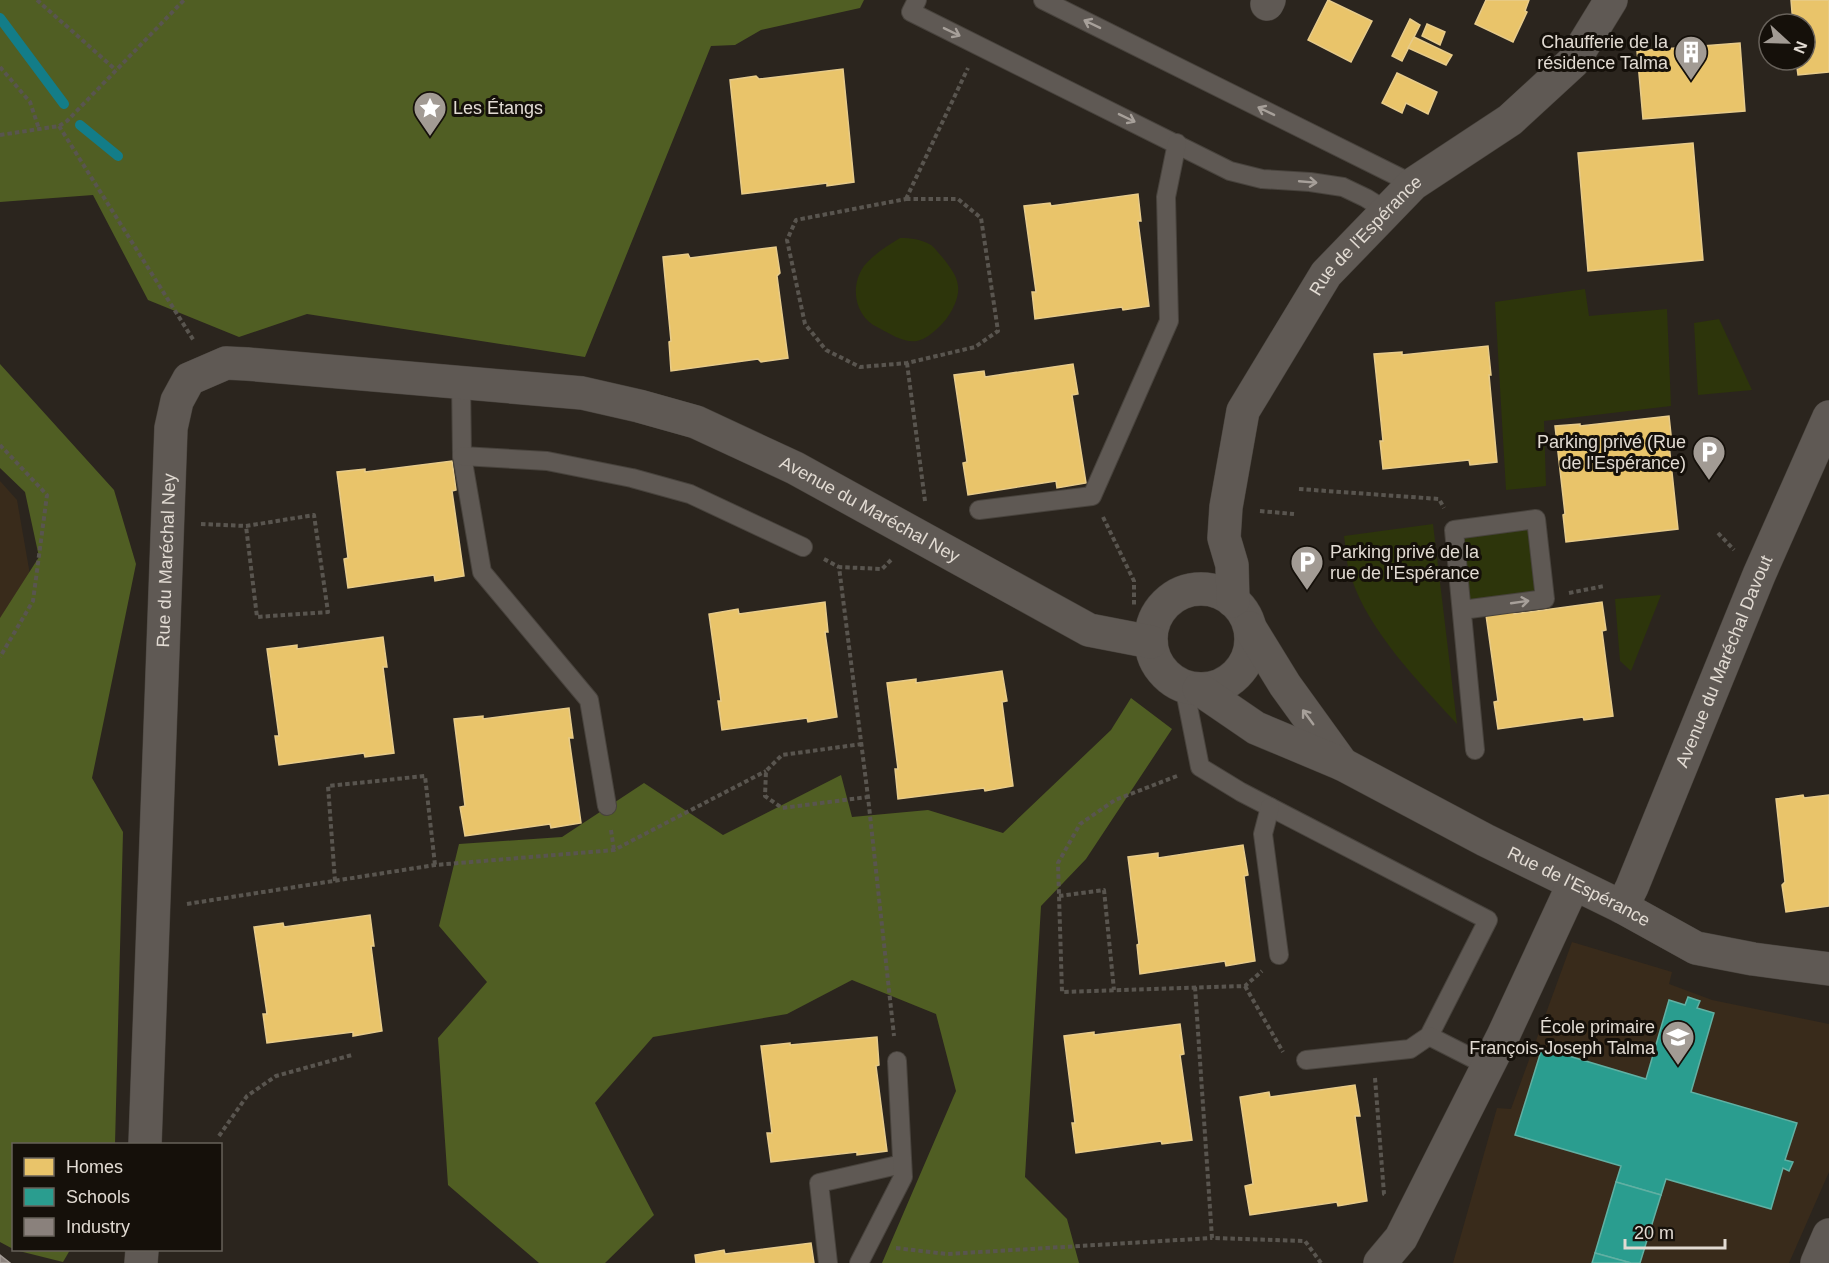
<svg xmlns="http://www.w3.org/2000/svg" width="1829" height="1263" font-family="Arial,sans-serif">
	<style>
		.built { fill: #392b1b }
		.green { fill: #2d350b }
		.forest { fill: #505e23 }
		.homes { fill: #e9c46a; stroke: #e7cb8a; stroke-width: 1.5 }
		.schools { fill: #2a9d8f; stroke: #61b0a3; stroke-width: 1.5 }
		.industry { fill: #8a817c; stroke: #a49c96; stroke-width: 1.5 }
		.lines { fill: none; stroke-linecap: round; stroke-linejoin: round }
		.stream { stroke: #137d88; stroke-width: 10 }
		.service-casing { stroke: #48433d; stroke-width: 20 }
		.minor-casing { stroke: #48433d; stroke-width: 34 }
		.path { stroke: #59554f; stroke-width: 4; stroke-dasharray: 4.5 3; stroke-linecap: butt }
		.service { stroke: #5f5954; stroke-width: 18 }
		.minor { stroke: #5f5954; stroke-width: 33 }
		.oneway { stroke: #a7a09a }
		.labels { text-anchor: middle; stroke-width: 6; stroke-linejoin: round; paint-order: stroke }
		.poi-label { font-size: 18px; fill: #e2dbd3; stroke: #15100a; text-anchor: end }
		.street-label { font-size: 18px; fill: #e2dbd3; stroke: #15100a }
	</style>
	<rect width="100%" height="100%" fill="#2b251e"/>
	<g class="built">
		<path d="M0,481L17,500L32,586L0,640Z"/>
		<path d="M1572,942L1672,972L1669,984L1712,1000L1829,1024V1172L1789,1263H1453L1497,1108L1511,1109Z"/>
	</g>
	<g class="green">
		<path d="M900,238C911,238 921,239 931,245C935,248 939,254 943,258C949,266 957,275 958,286C960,299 949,318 940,326C934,332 926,339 917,341C904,343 890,334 879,328C855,318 849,287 864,266C874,254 887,246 900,238Z"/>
		<path d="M1585,289L1589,316L1667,309L1671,406L1544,421L1546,486L1506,490L1495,302Z"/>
		<path d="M1719,319L1752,390L1698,395L1694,323Z"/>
		<path d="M1433,524L1457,724C1419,682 1369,632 1351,577C1346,564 1346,549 1344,536Z"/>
		<path d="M1532,526L1538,594L1467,604L1460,535Z"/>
		<path d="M1661,595L1631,671L1620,661L1615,599Z"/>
	</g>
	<g class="forest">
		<path d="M0,0H864L860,8L761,30L735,45L711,46L585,357L307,314L239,337L148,300L93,195L0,202Z"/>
		<path d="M0,364L114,490L136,564L92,778L123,832L115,1144H14L13,1249L0,1242V618L39,557L25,492L0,468Z"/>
		<path d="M1131,698L1172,729L1086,859L1041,906L1025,1177L1067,1219L1079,1263H882L956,1091L936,1014L852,980L787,1014L653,1037L595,1103L654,1215L605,1263H539L448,1185L438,1038L487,982L439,926L459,844L562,837L644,783L723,835L841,775L852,817L928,810L1003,833L1111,730Z"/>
		<path d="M15,1250H70L63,1262Z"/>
	</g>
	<g class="homes">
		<path d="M1328,0L1372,21L1351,62L1308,40Z"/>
		<path d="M1486,0H1529L1525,11L1527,12L1513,42L1475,24Z"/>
		<path d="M1791,0H1829V72L1798,75L1796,60H1805V24H1793Z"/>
		<path d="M1410,19L1420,25L1402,61L1392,56Z"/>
		<path d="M1427,24L1445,32L1440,45L1422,36Z"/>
		<path d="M1414,37L1452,55L1446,65L1408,48Z"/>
		<path d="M1740,43L1745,111L1643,119L1637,51Z"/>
		<path d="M843,69L854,182L827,186V183L742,194L730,80L756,76L759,79Z"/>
		<path d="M1397,73L1437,92L1428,114L1406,103L1402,113L1382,103Z"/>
		<path d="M1693,143L1703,260L1588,271L1578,153Z"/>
		<path d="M1138,194L1141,221H1138L1149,306L1123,310L1122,307L1035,319L1032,292H1036L1024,206L1050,203L1051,206Z"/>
		<path d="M776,247L780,273L777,276L788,358L761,362L758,359L671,371L669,342L671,341L663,257L688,254L690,258Z"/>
		<path d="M1488,346L1491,375H1489L1497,462L1470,465L1469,460L1383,469L1380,441H1383L1374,354L1402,352V355Z"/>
		<path d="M1073,364L1078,394L1072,395L1086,483L1057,488L1056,481L968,495L963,463L967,462L954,375L984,371L985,377Z"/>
		<path d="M1669,416L1672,444H1669L1678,529L1566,542L1563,515L1565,514L1555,426L1580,424V426Z"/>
		<path d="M452,461L456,490L452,491L464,576L435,581L434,575L348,588L344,559L348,558L337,472L365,469V472Z"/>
		<path d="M825,602L828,632H825L837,717L808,722L807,718L722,730L718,701H721L709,614L738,609L739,614Z"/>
		<path d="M1602,602L1606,630L1602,631L1613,716L1584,720L1583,717L1498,729L1494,702L1498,701L1486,615L1514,611V614Z"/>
		<path d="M383,637L387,667H383L394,753L365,757L364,753L279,765L275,736H279L267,649L297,645V649Z"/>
		<path d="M1002,671L1007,701L1002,702L1013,786L985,791L984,788L898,799L895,769H898L887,683L916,679V683Z"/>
		<path d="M569,708L573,738H569L581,823L551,828L550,824L465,836L460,807L465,806L454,719L483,716V719Z"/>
		<path d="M1803,795L1804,798L1829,795V906L1786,912L1782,885L1785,882L1776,799Z"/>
		<path d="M1243,845L1248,875L1244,876L1255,961L1226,966L1225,961L1140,974L1137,945L1139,944L1128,857L1158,853V858Z"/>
		<path d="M370,915L374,946H371L382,1031L353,1036V1032L267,1043L263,1014H267L254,927L283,923L284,927Z"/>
		<path d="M1180,1024L1184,1054L1180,1055L1192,1140L1162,1144L1161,1141L1076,1153L1072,1123H1075L1064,1036L1094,1032V1035Z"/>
		<path d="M877,1037L879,1065L876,1066L887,1151L857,1155V1152L771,1162L767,1133H772L761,1046L790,1043V1045Z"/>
		<path d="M1355,1085L1360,1116H1355L1367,1201L1338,1206L1337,1202L1250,1215L1245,1186L1253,1184L1240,1097L1269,1092L1270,1097Z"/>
		<path d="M811,1243L814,1263H696L695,1255L724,1250L725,1254Z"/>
	</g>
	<g class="schools">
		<path d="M1688,997L1700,1001L1697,1008L1714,1013L1691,1092L1797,1123L1785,1160L1793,1162L1789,1171L1783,1168L1771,1209L1666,1179L1661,1195L1616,1182L1621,1166L1515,1135L1542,1048L1646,1079L1669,1000L1685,1005Z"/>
		<path d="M1616,1182L1661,1195L1640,1263H1631L1595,1253Z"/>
		<path d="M1595,1253L1631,1263H1592Z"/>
	</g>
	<path class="industry" d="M0,1255L10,1263H0Z"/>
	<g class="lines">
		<g class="stream">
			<path d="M0,18L64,104"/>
			<path d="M80,125L118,156"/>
		</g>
		<defs>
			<g id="service">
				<path d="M917,0L911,12L1230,171L1262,179L1310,182L1343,187L1366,198L1387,211"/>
				<path d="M1043,0L1413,184"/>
				<path d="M461,382L462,456L482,572L589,700L607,806"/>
				<path d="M462,456L547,461L632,478L690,494L803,547"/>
				<path d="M979,510L1092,496L1169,321L1166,197L1177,143"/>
				<path d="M1462,610L1545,599L1536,519L1454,530L1475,750"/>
				<path d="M1184,686L1200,767L1241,792L1488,920L1429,1036L1410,1049L1306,1060"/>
				<path d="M1270,807L1263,834L1279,955"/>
				<path d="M1429,1036L1488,1066"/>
				<path d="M828,1263L819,1183L902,1164"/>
				<path d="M859,1263L903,1177L897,1061"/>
			</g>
			<g id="minor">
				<path d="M1267,4L1269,0"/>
				<circle cx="1201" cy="639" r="50"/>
				<path id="s1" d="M1233,601L1232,565L1224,538L1226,507L1243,411L1326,274L1413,184L1510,120L1573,62L1611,0"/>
				<path d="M1250,628L1285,685L1342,764"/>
				<path id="s2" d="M1199,689L1256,728L1342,764L1485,840L1622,907L1696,948L1753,959L1829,969"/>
				<path id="s3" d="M1622,907L1632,887L1759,575L1829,417"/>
				<path id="s4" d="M145,1144L171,428L177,401L189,379L226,363L247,364L582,393L639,406L696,422L795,468L1089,630L1151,642"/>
				<path d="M141,1263L142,1250"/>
				<path d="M1380,1263L1401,1238L1503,1036L1573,885"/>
				<path d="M1817,1263L1829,1235"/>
			</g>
		</defs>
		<use href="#service" class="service-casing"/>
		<use href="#minor" class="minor-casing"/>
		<g class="path">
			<path d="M37,0L116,70"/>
			<path d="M0,67L30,102L39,129"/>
			<path d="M59,126L194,341"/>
			<path d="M0,135L59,126L67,121L184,0"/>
			<path d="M906,199H958L981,218L998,331L975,347L907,363L860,367L826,350L805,324L787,240L796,220Z"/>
			<path d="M906,199L968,68"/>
			<path d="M907,363L925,501"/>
			<path d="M0,445L47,495L33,601L0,657"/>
			<path d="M1299,489L1439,499L1444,508"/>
			<path d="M1260,511L1294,514"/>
			<path d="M1103,517L1134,581V605"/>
			<path d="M201,524L246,526L314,515L328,612L257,617L246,526"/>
			<path d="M1718,533L1734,550"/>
			<path d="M824,559L839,567"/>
			<path d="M891,560L882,569L839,567L868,797L894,1036"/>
			<path d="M1569,593L1604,586"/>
			<path d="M862,744L782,755L766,771L765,796L782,808L868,797"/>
			<path d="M1177,776L1115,800L1080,824L1058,863L1062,992L1245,986L1262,971"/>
			<path d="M611,830L614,850"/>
			<path d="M335,881L328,786L425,776L435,865"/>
			<path d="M1059,896L1104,890L1114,990"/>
			<path d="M187,904L435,865L614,850L766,771"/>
			<path d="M1245,986L1283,1052"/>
			<path d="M1195,987L1212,1238L1305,1241L1321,1263"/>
			<path d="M1375,1078L1384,1194L1386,1195"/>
			<path d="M219,1136L247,1096L276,1076L352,1055"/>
			<path d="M896,1248L947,1254L1212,1238"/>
		</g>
		<use href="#service" class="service"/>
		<use href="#minor" class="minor"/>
	</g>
	<defs><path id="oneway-shaft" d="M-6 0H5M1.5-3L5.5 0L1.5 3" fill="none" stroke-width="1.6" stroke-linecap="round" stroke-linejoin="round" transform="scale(1.5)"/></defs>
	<g class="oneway">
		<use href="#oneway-shaft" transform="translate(1092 24) rotate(-154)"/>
		<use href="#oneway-shaft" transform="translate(952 32) rotate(26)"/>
		<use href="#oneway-shaft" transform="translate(1266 111) rotate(-154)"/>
		<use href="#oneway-shaft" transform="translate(1127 118) rotate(26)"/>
		<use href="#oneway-shaft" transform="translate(1308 182) rotate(5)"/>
		<use href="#oneway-shaft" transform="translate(1520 602) rotate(-8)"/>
		<use href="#oneway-shaft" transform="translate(1308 717) rotate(-126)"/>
	</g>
	<defs>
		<symbol id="building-pin" viewBox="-11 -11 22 30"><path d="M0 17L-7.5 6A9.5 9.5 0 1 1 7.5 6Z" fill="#a29b94" stroke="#15100a"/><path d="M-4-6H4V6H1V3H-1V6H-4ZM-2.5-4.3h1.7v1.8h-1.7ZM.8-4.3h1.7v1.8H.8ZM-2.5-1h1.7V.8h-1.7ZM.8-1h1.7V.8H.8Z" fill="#fff"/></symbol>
		<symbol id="sight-pin" viewBox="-11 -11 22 30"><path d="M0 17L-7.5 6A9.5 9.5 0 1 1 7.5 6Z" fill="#a29b94" stroke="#15100a"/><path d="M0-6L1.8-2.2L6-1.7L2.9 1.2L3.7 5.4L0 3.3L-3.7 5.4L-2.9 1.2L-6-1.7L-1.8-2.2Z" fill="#fff"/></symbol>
		<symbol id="parking-pin" viewBox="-11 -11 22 30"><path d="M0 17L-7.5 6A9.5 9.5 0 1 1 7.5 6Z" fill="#a29b94" stroke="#15100a"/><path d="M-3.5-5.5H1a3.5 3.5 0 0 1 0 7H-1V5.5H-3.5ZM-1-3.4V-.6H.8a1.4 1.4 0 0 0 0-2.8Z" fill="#fff"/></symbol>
		<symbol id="school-pin" viewBox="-11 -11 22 30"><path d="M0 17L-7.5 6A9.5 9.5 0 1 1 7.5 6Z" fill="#a29b94" stroke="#15100a"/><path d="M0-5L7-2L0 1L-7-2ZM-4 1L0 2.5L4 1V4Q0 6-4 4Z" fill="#fff"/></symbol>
	</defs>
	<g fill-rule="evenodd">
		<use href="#building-pin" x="1672" y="33" width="38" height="52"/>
		<use href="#sight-pin" x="411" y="89" width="38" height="52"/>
		<use href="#parking-pin" x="1690" y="433" width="38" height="52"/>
		<use href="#parking-pin" x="1288" y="543" width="38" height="52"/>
		<use href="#school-pin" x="1659" y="1018" width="38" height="52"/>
	</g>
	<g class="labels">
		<g class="poi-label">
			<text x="1668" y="48">Chaufferie de la<tspan x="1668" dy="21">résidence Talma</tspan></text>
			<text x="453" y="114" text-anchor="start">Les Étangs</text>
			<text x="1686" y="448">Parking privé (Rue<tspan x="1686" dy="21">de l'Espérance)</tspan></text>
			<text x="1330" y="558" text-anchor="start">Parking privé de la<tspan x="1330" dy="21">rue de l'Espérance</tspan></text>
			<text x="1655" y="1033">École primaire<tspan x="1655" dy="21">François-Joseph Talma</tspan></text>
		</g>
		<g class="street-label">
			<text dy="6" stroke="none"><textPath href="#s1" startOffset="408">Rue de l'Espérance</textPath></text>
			<text dy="6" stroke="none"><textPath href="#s4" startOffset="1479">Avenue du Maréchal Ney</textPath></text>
			<text dy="6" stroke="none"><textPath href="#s4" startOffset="584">Rue du Maréchal Ney</textPath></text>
			<text dy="6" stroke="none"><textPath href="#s3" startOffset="266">Avenue du Maréchal Davout</textPath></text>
			<text dy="6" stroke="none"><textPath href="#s2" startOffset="429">Rue de l'Espérance</textPath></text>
		</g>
	</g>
	<rect x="12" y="1143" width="210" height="108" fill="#15100a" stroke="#67615a" stroke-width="1.5"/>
	<rect x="24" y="1158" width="30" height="18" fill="#e9c46a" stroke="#67615a" stroke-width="1.5"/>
	<text x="66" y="1173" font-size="18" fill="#e2dbd3">Homes</text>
	<rect x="24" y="1188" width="30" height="18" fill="#2a9d8f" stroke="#67615a" stroke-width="1.5"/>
	<text x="66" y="1203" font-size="18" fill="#e2dbd3">Schools</text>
	<rect x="24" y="1218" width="30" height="18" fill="#8a817c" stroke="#67615a" stroke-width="1.5"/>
	<text x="66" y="1233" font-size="18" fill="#e2dbd3">Industry</text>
	<g transform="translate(1787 42) rotate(112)"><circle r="28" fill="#15100a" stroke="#67615a" stroke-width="1.5"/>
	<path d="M0-4.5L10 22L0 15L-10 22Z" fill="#a29b94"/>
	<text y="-9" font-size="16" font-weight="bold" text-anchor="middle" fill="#e2dbd3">N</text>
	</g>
	<path d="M1625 1239v9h100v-9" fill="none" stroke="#e2dbd3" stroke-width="3"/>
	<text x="1634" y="1239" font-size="18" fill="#e2dbd3" stroke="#15100a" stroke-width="4.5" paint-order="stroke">20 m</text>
</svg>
